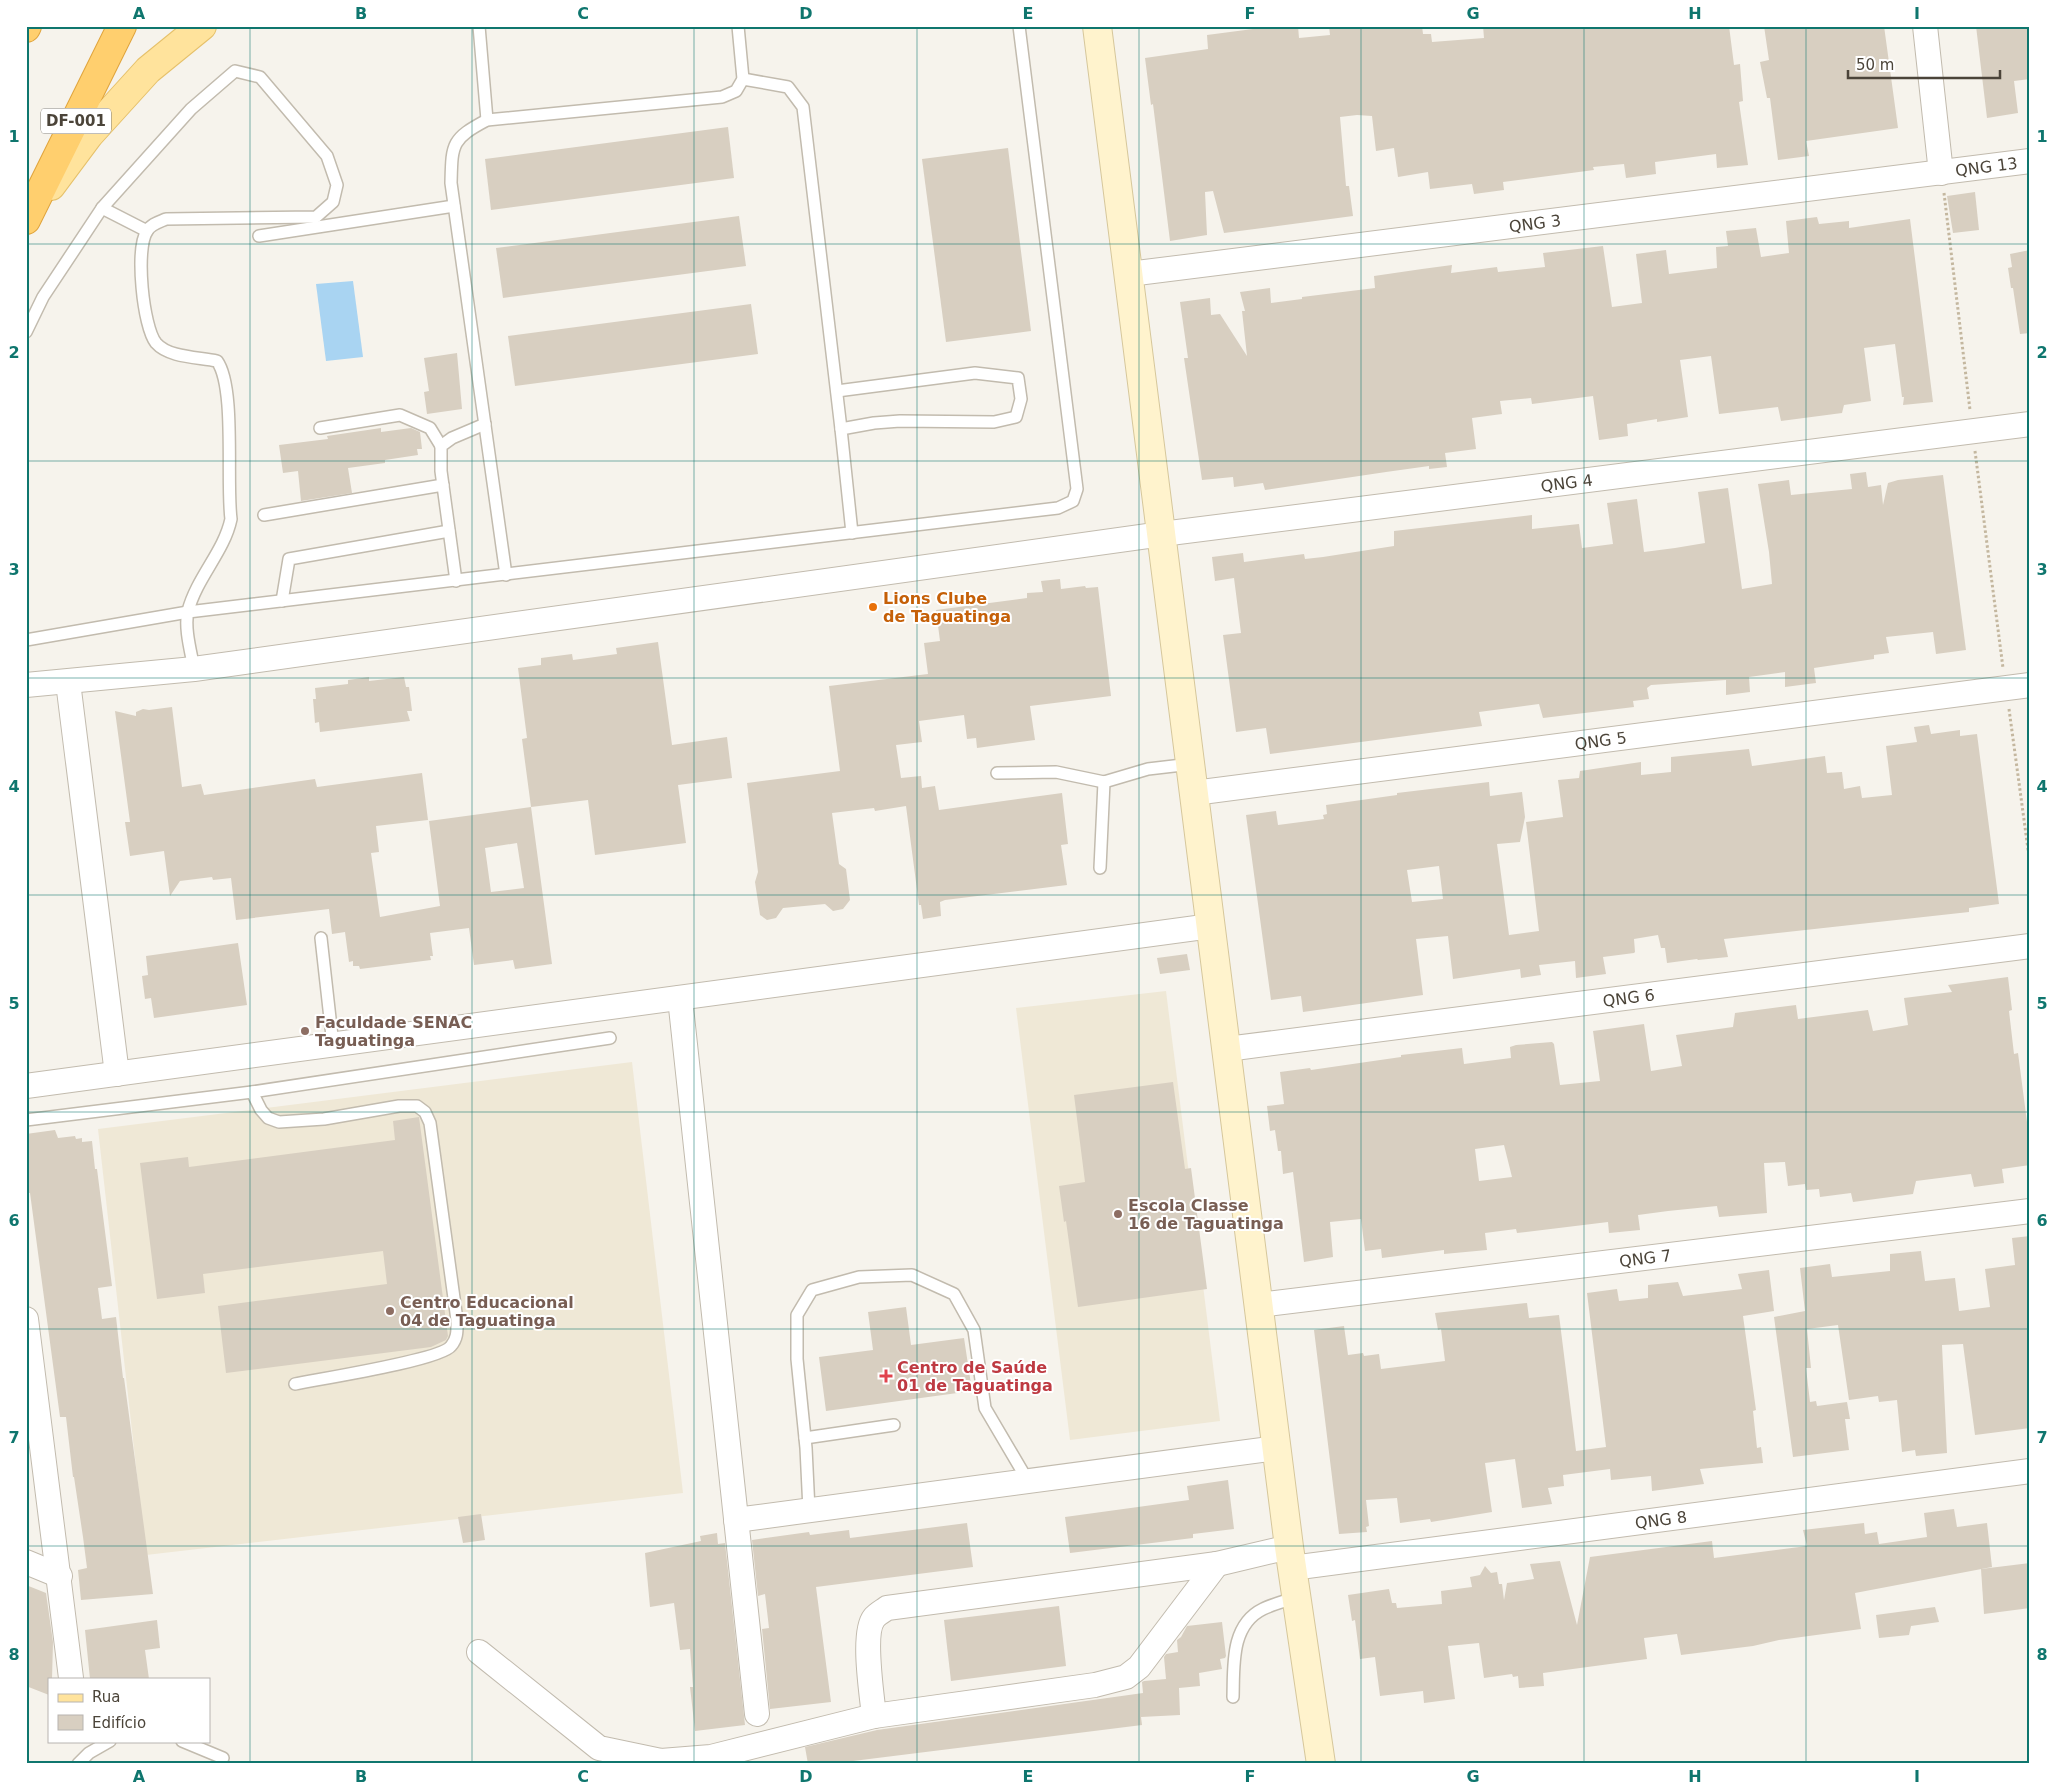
<svg xmlns="http://www.w3.org/2000/svg" width="2056" height="1790" font-family="'DejaVu Sans',sans-serif">
	<style>
		.education { fill: #efe8d6 }
		.water { fill: #a9d4f2 }
		.building { fill: #d8cfc1; fill-rule: evenodd }
		.lines { fill: none; stroke-linecap: round; stroke-linejoin: round }
		.lane-casing { stroke: #c2bbae; stroke-width: 14 }
		.street-casing { stroke: #c2bbae; stroke-width: 26 }
		.secondary-casing { stroke: #d6c79b; stroke-width: 30 }
		.primary-casing { stroke: #e6c16a; stroke-width: 30 }
		.highway-casing { stroke: #e0a43c; stroke-width: 30 }
		.path { stroke: #c4b79f; stroke-width: 3; stroke-dasharray: 2.5 2.5; stroke-linecap: butt }
		.lane { stroke: #fff; stroke-width: 11 }
		.street { stroke: #fff; stroke-width: 24 }
		.secondary { stroke: #fff3cd; stroke-width: 28 }
		.primary { stroke: #ffe39c; stroke-width: 28 }
		.highway { stroke: #ffcf6e; stroke-width: 28 }
		.grid { fill: none; stroke: #0f766e; stroke-width: 1; stroke-opacity: 0.55 }
		.food-dot { fill: #e8710a; stroke: #fff; stroke-width: 2 }
		.education-dot { fill: #8d6e63; stroke: #fff; stroke-width: 2 }
		.health-dot { fill: #e0444e; stroke: #fff; stroke-width: 2 }
		.labels { text-anchor: middle; stroke-width: 4; stroke-linejoin: round; paint-order: stroke }
		.shield { fill: #fff; stroke: #817c74; stroke-width: 1 }
		.shield-label { font-size: 15px; font-weight: bold; fill: #4b4439 }
		.street-label { font-size: 16px; fill: #4b4439; stroke: #fff }
		.food-label { font-size: 16px; font-weight: bold; fill: #c56008; stroke: #fff; text-anchor: start }
		.education-label { font-size: 16px; font-weight: bold; fill: #785e54; stroke: #fff; text-anchor: start }
		.health-label { font-size: 16px; font-weight: bold; fill: #be3a42; stroke: #fff; text-anchor: start }
		.neatline { fill: none; stroke: #0f766e; stroke-width: 2 }
		.grid-label { font-size: 16px; text-anchor: middle; font-weight: bold; fill: #0f766e }
	</style>
	<rect width="100%" height="100%" fill="#f6f3ec"/>
	<g class="education">
		<path d="M1166,991L1220,1421L1070,1440L1016,1008Z"/>
		<path d="M632,1062L683,1493L146,1555L98,1129Z"/>
	</g>
	<path class="water" d="M353,281L363,357L326,361L316,284Z"/>
	<g class="building">
		<path d="M1275,26H1298L1299,38L1330,35L1329,26H1360L1361,29L1382,26H1422L1423,34H1431L1432,42L1484,38L1483,26H1729L1734,65L1740,64L1743,101L1739,102L1748,165L1717,168L1716,154L1655,162L1656,174L1626,178L1624,164L1593,167L1594,170L1503,182L1504,190L1474,194L1472,184L1430,189L1428,172L1398,177L1394,148L1376,151L1372,116L1357,115L1340,117L1346,186H1349L1353,216L1224,233L1213,191L1205,192L1207,235L1170,241L1153,104L1151,105L1145,58L1208,49L1207,35Z"/>
		<path d="M1764,26H1884L1898,128L1806,141L1809,156L1778,160L1770,98H1767L1760,62L1769,60Z"/>
		<path d="M1976,26H2030V79L2014,81L2018,113L1987,118Z"/>
		<path d="M728,127L734,178L491,210L485,159Z"/>
		<path d="M1008,148L1031,331L946,342L922,159Z"/>
		<path d="M1975,192L1979,230L1953,233L1947,196Z"/>
		<path d="M739,216L746,266L503,298L496,248Z"/>
		<path d="M1817,217L1819,224L1849,221V228L1910,219L1933,402L1903,405L1904,397H1902L1895,344L1864,348L1871,401L1844,405L1842,413L1781,421L1778,407L1719,414L1711,356L1680,360L1688,417L1657,422V419L1627,424L1628,436L1599,440L1593,396L1532,404L1531,398L1500,401L1502,414L1472,418L1476,449L1445,453L1447,467L1429,469V466L1386,472L1265,490L1263,483L1234,487L1233,477L1202,480L1184,358H1188L1180,302L1210,298L1211,315L1220,314L1247,356L1242,311H1245L1240,292L1270,288L1271,303L1302,299V297L1375,288L1374,276L1422,269L1452,265L1451,273L1497,267L1498,272L1545,267L1543,253L1603,246L1612,307L1642,303L1636,254L1666,250L1669,274L1717,268L1716,247L1728,246L1726,231L1756,228L1761,257L1789,253L1786,221Z"/>
		<path d="M2030,250V333L2020,334L2013,288H2011L2008,268L2012,267L2010,254Z"/>
		<path d="M751,304L758,354L515,386L508,336Z"/>
		<path d="M457,353L462,409L427,414L424,392L429,391L424,358Z"/>
		<path d="M381,428V432L411,428L420,432L422,449H417L418,455L385,460V463L348,468L352,493L301,501L298,471L283,473L279,445L328,439L327,436Z"/>
		<path d="M1866,472L1868,487L1881,485L1883,505L1888,483L1898,480L1943,475L1966,650L1936,654L1933,632L1886,637L1889,653L1874,655V659L1814,668L1816,683L1785,687V672L1749,677L1750,692L1726,695V680L1651,685L1647,688L1649,699L1633,701L1634,707L1543,718L1539,704L1479,712L1482,726L1270,754L1266,728L1236,732L1223,635L1241,633L1234,578L1215,581L1212,557L1243,553L1244,562L1304,554L1305,559L1323,557L1394,546V531L1532,515V529L1579,524L1582,548L1613,544L1607,503L1637,499L1644,552L1675,548L1705,543L1698,492L1728,488L1742,589L1772,584L1769,552L1758,484L1789,480L1791,495L1821,492L1852,489L1850,474Z"/>
		<path d="M1060,579L1061,589L1085,586L1086,588L1098,587L1111,696L1030,706L1035,740L977,748L976,738L967,739L964,715L919,721L922,742L896,745L901,778L921,776L922,788L935,786L939,810L1062,793L1068,844L1061,845L1067,885L945,900L940,902L941,916L923,919L921,905H919L906,806L875,811L874,808L832,813L839,864L846,869L850,900L843,909L833,911L825,904L783,908L776,918L767,920L760,915L755,882L758,872L747,783L840,771L829,686L928,674L924,643L940,641L936,610L1027,598V593L1043,592L1041,581Z"/>
		<path d="M658,642L672,745L727,737L732,778L678,785L686,843L595,855L588,800L531,807L522,739L527,738L518,668L541,665V658L572,654L573,660L617,654L616,648Z"/>
		<path d="M369,677V681L404,677L406,687H409L412,711H407L410,721L320,732L319,722L315,723L313,699H316L315,688L348,684V680Z"/>
		<path d="M172,707L182,787L201,784L204,795L315,779L317,787L422,773L428,820L376,826L379,852L371,853L380,917L440,906L429,821L531,807L552,964L515,969L513,960L474,965L469,928L430,933L433,956H430L431,960L360,969L359,966H353V961L349,962L345,932L332,934L329,909L236,920L231,878L213,880L212,877L180,881L170,896L164,851L130,856L125,822H130L115,711L136,716V712L143,709L149,710ZM517,843L524,888L491,892L485,848Z"/>
		<path d="M1929,725L1931,734L1960,730V736L1977,734L1999,904L1969,908V912L1724,939L1728,957L1698,960L1697,959L1667,963L1665,948H1661L1658,935L1634,939L1635,952L1634,953L1603,957L1606,974L1576,978L1575,961L1539,965L1541,975L1521,978L1520,969L1453,979L1448,936L1416,939L1423,995L1303,1012L1301,996L1271,1000L1246,815L1276,811L1278,825L1324,819L1323,815L1327,814L1326,805L1397,795V793L1489,782L1490,796L1522,792L1525,817L1520,842L1497,844L1502,882L1509,935L1539,931L1526,822L1563,817L1558,780L1579,778L1580,771L1641,762V775L1671,772V757L1749,749L1752,766L1825,756L1827,773L1842,772L1844,789L1860,786L1862,798L1892,795L1886,746L1917,742L1914,727ZM1439,866L1443,899L1412,902L1407,870Z"/>
		<path d="M238,943L247,1005L154,1018L151,998L145,999L142,976L148,975L146,956Z"/>
		<path d="M1187,954L1190,970L1160,974L1157,958Z"/>
		<path d="M2008,977L2012,1010L2009,1011L2014,1054L2018,1053L2027,1122H2030V1165L2002,1169L2004,1183L1974,1187L1971,1174L1916,1181L1913,1194L1853,1202L1851,1193L1820,1197L1819,1189L1806,1190L1805,1184L1788,1186L1785,1162L1764,1163L1767,1213L1719,1217L1717,1206L1668,1211L1638,1215L1640,1230L1609,1233L1608,1222L1517,1233L1516,1229L1485,1233L1487,1250L1444,1254V1250L1382,1258L1381,1249L1365,1251L1361,1219L1330,1222L1333,1257L1304,1262L1293,1172L1283,1174L1281,1151H1278L1275,1130L1270,1131L1267,1106L1284,1104L1280,1072L1310,1068L1311,1070L1401,1057V1055L1462,1048L1464,1064L1511,1058L1510,1047L1516,1045L1552,1042L1554,1044L1560,1085L1600,1081L1593,1031L1644,1024L1651,1071L1682,1066L1676,1035L1733,1027L1735,1013L1796,1005L1798,1019L1868,1010L1873,1031L1908,1025L1904,998L1952,992L1948,985ZM1504,1145L1512,1177L1479,1181L1475,1149Z"/>
		<path d="M1173,1082L1185,1169L1191,1168L1207,1289L1078,1307L1066,1221L1064,1222L1059,1186L1085,1182L1074,1095Z"/>
		<path d="M419,1117L448,1336L446,1340L431,1347L226,1373L218,1306L387,1284L383,1251L203,1274L205,1293L157,1299L140,1163L188,1157L189,1167L395,1140L393,1121Z"/>
		<path d="M55,1130L58,1138L75,1136L76,1139L82,1138V1142L92,1141L95,1169H97L112,1286L98,1288L102,1319L116,1317L123,1378H124L153,1594L81,1600L78,1570L87,1568L83,1537L74,1477H73L66,1417H60L30,1193H26V1134Z"/>
		<path d="M2030,1236V1428L1975,1435L1963,1344L1942,1345L1947,1453L1916,1456L1915,1450L1902,1452L1897,1400L1879,1402L1878,1396L1849,1400L1838,1325L1807,1329L1811,1368H1806L1810,1402L1816,1401L1817,1406L1847,1402L1850,1419H1845L1849,1450L1793,1457L1774,1317L1805,1311L1800,1268L1830,1264L1832,1277L1890,1271V1254L1921,1251L1925,1281L1955,1278L1959,1311L1990,1307L1985,1269L2015,1265L2012,1238Z"/>
		<path d="M1769,1270L1774,1311L1743,1316L1756,1410L1753,1411L1757,1448L1761,1447L1763,1463L1700,1469L1704,1484L1652,1491L1651,1476L1611,1480L1610,1469L1563,1475L1564,1486L1548,1488L1552,1504L1522,1508L1515,1459L1485,1463L1492,1512L1431,1522L1430,1519L1400,1523L1397,1498L1366,1500L1369,1526L1366,1527L1367,1532L1339,1534L1314,1330L1344,1326L1348,1355L1363,1353L1364,1356L1379,1354L1381,1369L1445,1361L1441,1329L1438,1330L1435,1313L1527,1303L1529,1318L1559,1315L1576,1451L1606,1447L1587,1293L1617,1289L1619,1301L1648,1298V1285L1678,1282L1683,1296L1742,1289L1738,1274Z"/>
		<path d="M906,1307L911,1345L964,1338L972,1391L826,1411L819,1357L873,1350L868,1312Z"/>
		<path d="M1228,1480L1234,1529L1193,1534V1538L1070,1553L1065,1517L1189,1500L1187,1486Z"/>
		<path d="M1954,1509L1957,1527L1987,1523L1992,1567L1855,1593L1861,1629L1779,1640L1753,1646L1681,1655L1677,1634L1644,1638L1647,1659L1543,1673L1544,1686L1519,1688L1518,1676L1513,1677L1512,1674L1484,1678L1479,1643L1448,1646L1455,1699L1424,1703L1423,1691L1380,1696L1375,1657L1360,1659L1355,1620L1352,1621L1348,1595L1389,1589L1392,1603H1396L1397,1608L1442,1604L1441,1591L1472,1587L1470,1577L1480,1575L1485,1566L1491,1573L1497,1572L1499,1584H1502L1504,1600L1507,1583L1534,1579L1530,1564L1560,1561L1577,1625L1590,1557L1712,1541L1714,1558L1807,1546L1803,1530L1864,1523L1865,1534L1877,1532L1879,1544L1927,1537L1924,1513Z"/>
		<path d="M481,1514L485,1540L463,1543L458,1517Z"/>
		<path d="M967,1523L973,1567L816,1587L831,1702L770,1709L762,1629L769,1628L765,1594L758,1596L752,1540L809,1532L810,1535L849,1530L850,1538Z"/>
		<path d="M717,1533L718,1544L725,1543L745,1725L695,1731L690,1687H693L690,1649L680,1650L674,1603L650,1607L645,1553L701,1541L700,1536Z"/>
		<path d="M2030,1563V1608L1984,1614L1981,1569Z"/>
		<path d="M26,1585L46,1593L53,1642L52,1679H49V1695L26,1686Z"/>
		<path d="M1059,1606L1066,1666L951,1681L944,1620Z"/>
		<path d="M1935,1607L1939,1622L1911,1626L1909,1635L1879,1638L1876,1615Z"/>
		<path d="M157,1620L160,1648L145,1650L149,1679H90L85,1630Z"/>
		<path d="M1222,1622L1226,1656L1225,1658L1220,1659L1222,1669L1199,1673L1200,1686L1179,1688L1180,1715L1141,1717L1142,1725L829,1764H808L805,1747L877,1730L1143,1693L1142,1682L1144,1681L1166,1679L1164,1657L1166,1654L1178,1652L1177,1640L1181,1637L1187,1626Z"/>
	</g>
	<g class="lines">
		<defs>
			<g id="lane">
				<path d="M479,26L487,120"/>
				<path d="M743,79L788,87L803,107L841,429"/>
				<path d="M102,208L147,231"/>
				<path d="M259,236L454,206"/>
				<path d="M26,332L43,297L102,208L191,109L235,71L260,77L327,156L337,185L333,202L316,217L166,219C159,222 151,224 147,231C135,249 143,327 156,343C169,358 199,357 217,361C236,387 226,482 231,519C224,552 197,577 188,611C184,628 191,652 194,669"/>
				<path d="M837,391L975,373L1018,378L1021,399L1016,417L994,422L900,421L874,423L841,429L852,533"/>
				<path d="M320,428L400,415L430,428L441,446"/>
				<path d="M264,515L443,485"/>
				<path d="M506,575L451,183C452,144 451,139 487,120L722,97L736,91L743,79L738,26"/>
				<path d="M456,581L441,471V446L452,438L485,424"/>
				<path d="M282,601L289,559L449,531"/>
				<path d="M26,640L188,612L1058,508L1073,501L1077,489L1019,26"/>
				<path d="M997,773L1056,772L1104,782L1148,769L1191,764"/>
				<path d="M1100,868L1104,782"/>
				<path d="M321,938L333,1045"/>
				<path d="M252,1092L261,1110L268,1118L279,1122L324,1119L399,1106H417L425,1112L430,1123L457,1320C457,1330 458,1338 451,1346C441,1360 319,1379 295,1384"/>
				<path d="M26,1120L252,1092L610,1038"/>
				<path d="M805,1438L894,1425"/>
				<path d="M809,1510L806,1448L797,1359V1315L812,1290L859,1277L912,1275L954,1294L974,1330L985,1408L1028,1481"/>
				<path d="M1233,1697C1234,1667 1230,1625 1263,1609C1273,1604 1286,1601 1297,1597"/>
				<path d="M182,1741L223,1758"/>
				<path d="M78,1764L89,1753L110,1741"/>
			</g>
			<g id="street">
				<path d="M1925,26L1941,173"/>
				<path id="s1" d="M1129,274L2030,161"/>
				<path d="M68,682L117,1074"/>
				<path id="s2" d="M26,685L194,669L1162,534L2030,424"/>
				<path id="s3" d="M1194,793L2030,685"/>
				<path d="M680,998L757,1714"/>
				<path id="s4" d="M1227,1049L2030,946"/>
				<path d="M26,1086L1211,926"/>
				<path id="s5" d="M1259,1305L2030,1211"/>
				<path d="M26,1319L71,1678"/>
				<path d="M736,1520L1277,1448"/>
				<path d="M26,1562L60,1576"/>
				<path id="s6" d="M1292,1568L2030,1471"/>
				<path d="M479,1652L599,1748L661,1761L711,1757L874,1716L1095,1685L1126,1677L1139,1667L1217,1564"/>
				<path d="M874,1716C872,1696 862,1633 874,1618C877,1614 883,1611 887,1608L1217,1564L1289,1547"/>
			</g>
			<path id="secondary" d="M1097,26L1289,1547L1321,1764"/>
			<path id="primary" d="M51,186L89,135L148,70L202,26"/>
			<g id="highway">
				<path d="M26,28L27,26"/>
				<path d="M26,220L122,26"/>
			</g>
		</defs>
		<use href="#lane" class="lane-casing"/>
		<use href="#street" class="street-casing"/>
		<use href="#secondary" class="secondary-casing"/>
		<use href="#primary" class="primary-casing"/>
		<use href="#highway" class="highway-casing"/>
		<g class="path">
			<path d="M1944,193L1970,410"/>
			<path d="M1975,451L2003,668"/>
			<path d="M2009,709L2030,864"/>
		</g>
		<use href="#lane" class="lane"/>
		<use href="#street" class="street"/>
		<use href="#secondary" class="secondary"/>
		<use href="#primary" class="primary"/>
		<use href="#highway" class="highway"/>
	</g>
	<path class="grid" d="M250,26V1764M472,26V1764M694,26V1764M917,26V1764M1139,26V1764M1361,26V1764M1584,26V1764M1806,26V1764M26,244H2030M26,461H2030M26,678H2030M26,895H2030M26,1112H2030M26,1329H2030M26,1546H2030"/>
	<circle class="food-dot" cx="873" cy="607" r="5"/>
	<g class="education-dot">
		<circle cx="305" cy="1031" r="5"/>
		<circle cx="1118" cy="1214" r="5"/>
		<circle cx="390" cy="1311" r="5"/>
	</g>
	<path class="health-dot" d="M883.5 1368.5h5v5h5v5h-5v5h-5v-5h-5v-5h5z"/>
	<g class="labels">
		<rect class="shield" x="41" y="108.5" width="70" height="25" rx="4"/>
		<g class="shield-label">
			<text x="76" y="126">DF-001</text>
		</g>
		<g class="street-label">
			<text dy="6" stroke="none"><textPath href="#s1" startOffset="864">QNG 13</textPath></text>
			<text dy="6" stroke="none"><textPath href="#s1" startOffset="409">QNG 3</textPath></text>
			<text dy="6" stroke="none"><textPath href="#s2" startOffset="1554">QNG 4</textPath></text>
			<text dy="6" stroke="none"><textPath href="#s3" startOffset="410">QNG 5</textPath></text>
			<text dy="6" stroke="none"><textPath href="#s4" startOffset="405">QNG 6</textPath></text>
			<text dy="6" stroke="none"><textPath href="#s5" startOffset="389">QNG 7</textPath></text>
			<text dy="6" stroke="none"><textPath href="#s6" startOffset="372">QNG 8</textPath></text>
		</g>
		<g class="food-label">
			<text x="883" y="604">Lions Clube<tspan x="883" dy="18">de Taguatinga</tspan></text>
		</g>
		<g class="education-label">
			<text x="315" y="1028">Faculdade SENAC<tspan x="315" dy="18">Taguatinga</tspan></text>
			<text x="1128" y="1211">Escola Classe<tspan x="1128" dy="18">16 de Taguatinga</tspan></text>
			<text x="400" y="1308">Centro Educacional<tspan x="400" dy="18">04 de Taguatinga</tspan></text>
		</g>
		<g class="health-label">
			<text x="897" y="1373">Centro de Saúde<tspan x="897" dy="18">01 de Taguatinga</tspan></text>
		</g>
	</g>
	<rect width="2056" height="1790" fill="none" stroke="#ffffff" stroke-width="55"/>
	<rect x="48" y="1678" width="162" height="65" fill="#ffffff" stroke="#b7b4b0"/>
	<rect x="58" y="1694" width="25" height="8" fill="#ffe39c" stroke="#b7b4b0"/>
	<text x="92" y="1702" font-size="15" fill="#4b4439">Rua</text>
	<rect x="58" y="1715" width="25" height="15" fill="#d8cfc1" stroke="#b7b4b0"/>
	<text x="92" y="1728" font-size="15" fill="#4b4439">Edifício</text>
	<path d="M1848 70v8h152v-8" fill="none" stroke="#4b4439" stroke-width="2.5"/>
	<text x="1856" y="70" font-size="15" fill="#4b4439" stroke="#ffffff" stroke-width="4" paint-order="stroke">50 m</text>
	<rect x="28" y="28" width="2000" height="1734" class="neatline"/>
	<g class="grid-label">
		<text x="139" y="19">A</text>
		<text x="361" y="19">B</text>
		<text x="583" y="19">C</text>
		<text x="806" y="19">D</text>
		<text x="1028" y="19">E</text>
		<text x="1250" y="19">F</text>
		<text x="1473" y="19">G</text>
		<text x="1695" y="19">H</text>
		<text x="1917" y="19">I</text>
		<text x="14" y="142">1</text>
		<text x="2042" y="142">1</text>
		<text x="14" y="358">2</text>
		<text x="2042" y="358">2</text>
		<text x="14" y="575">3</text>
		<text x="2042" y="575">3</text>
		<text x="14" y="792">4</text>
		<text x="2042" y="792">4</text>
		<text x="14" y="1009">5</text>
		<text x="2042" y="1009">5</text>
		<text x="14" y="1226">6</text>
		<text x="2042" y="1226">6</text>
		<text x="14" y="1443">7</text>
		<text x="2042" y="1443">7</text>
		<text x="14" y="1660">8</text>
		<text x="2042" y="1660">8</text>
		<text x="139" y="1782">A</text>
		<text x="361" y="1782">B</text>
		<text x="583" y="1782">C</text>
		<text x="806" y="1782">D</text>
		<text x="1028" y="1782">E</text>
		<text x="1250" y="1782">F</text>
		<text x="1473" y="1782">G</text>
		<text x="1695" y="1782">H</text>
		<text x="1917" y="1782">I</text>
	</g>
</svg>
